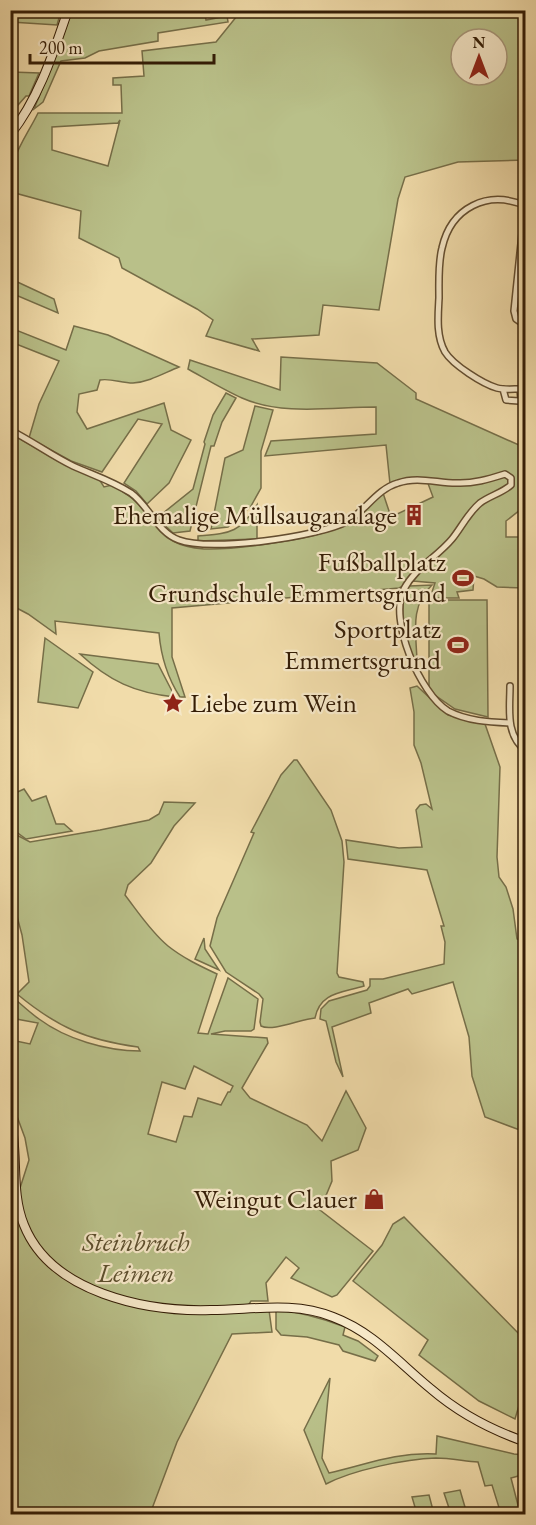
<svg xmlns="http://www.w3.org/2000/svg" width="536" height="1525" font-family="'EB Garamond',serif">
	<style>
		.green { fill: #b9c089; stroke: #766e48; stroke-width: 1.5; fill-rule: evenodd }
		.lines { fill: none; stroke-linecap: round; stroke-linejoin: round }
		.street-casing { stroke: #634d2f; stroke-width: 8 }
		.secondary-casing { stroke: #341d06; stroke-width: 10 }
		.street { stroke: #f6e8c8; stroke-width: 5 }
		.secondary { stroke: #f6e8c8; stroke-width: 8 }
		.labels { text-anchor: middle; stroke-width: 4.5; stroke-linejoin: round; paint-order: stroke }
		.poi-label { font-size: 27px; fill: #341d06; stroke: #f6e8c8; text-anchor: end }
		.park-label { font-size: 27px; font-style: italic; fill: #5c4e2d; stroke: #f6e8c8 }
	</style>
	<rect width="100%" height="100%" fill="#f1dcaa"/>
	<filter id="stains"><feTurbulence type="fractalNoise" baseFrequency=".00333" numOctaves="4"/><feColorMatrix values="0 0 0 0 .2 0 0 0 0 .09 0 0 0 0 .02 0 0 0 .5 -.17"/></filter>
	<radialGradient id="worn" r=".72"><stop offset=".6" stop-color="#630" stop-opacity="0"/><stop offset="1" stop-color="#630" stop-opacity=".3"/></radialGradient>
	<g class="green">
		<path d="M11,10H61V11L57,25L11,22Z"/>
		<path d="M72,11H191V13L205,15L206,20L227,16L228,22L158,33V41L99,51L85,58L61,61L43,102L34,109L56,55Z"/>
		<path d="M241,11H525V160L458,162L405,177L398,199L379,310L323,305L319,335L252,339L259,351L206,336L213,320L197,309L122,268L119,258L79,238L81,211L15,193C2,166 26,138 38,113H122L121,85H113V78L144,76L142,51L216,42ZM461,39H497V75H461ZM120,120L108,166L52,150V127L118,123Z"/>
		<path d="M11,72L39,73L29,96H26L11,113Z"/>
		<path d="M11,279L54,299L58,313L11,293Z"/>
		<path d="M74,326L108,335L179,367C164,373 149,382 133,383C121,383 111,378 100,380L97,390L79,394L77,412L87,429L164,403L171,430L191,440L169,483L147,504L136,491L124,483L162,424L138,419L102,472L71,461L29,438L39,404L59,361L11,342V328L66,350Z"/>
		<path d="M281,357L377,363L416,393V399L521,446L525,444V506L506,521V537H525V588L497,587L484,579L474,576L473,590L457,592L459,598H430L435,583L413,581L399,588L172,608V657L185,697H180C167,677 161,657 159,633L55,621L56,634L28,614L11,605L10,433L58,461L99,479L104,487L112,485C120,490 129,495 135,501C149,512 156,533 173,541C182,546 193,548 204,549C236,550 321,539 348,523C362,515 372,504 383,493L391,517L433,497L426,478L390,484L386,445L265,456L271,441L376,434V407C333,407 283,416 242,398C224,390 206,379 188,369L190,360L280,390Z"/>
		<path d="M226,393L236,398L222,422L214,446H211L190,531L173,533L157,518L193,489L205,444L204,442L213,415Z"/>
		<path d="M255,406L273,410L261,451V488L251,506L228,527L211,529L225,458L243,450Z"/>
		<path d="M257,505V539L198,541V536C229,533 239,534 257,505Z"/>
		<path d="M432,585C407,608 418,640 417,669C407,647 395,608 409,586Z"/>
		<path d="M429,600H487L488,717L455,709L429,691Z"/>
		<path d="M45,638L93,672L78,708L38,702Z"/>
		<path d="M80,654L158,664L175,697C135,693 109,681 80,654Z"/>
		<path d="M417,686L448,715L485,724L500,767L497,857L499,877L506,887L513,909L517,939L525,941V1132L485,1117L472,1076L469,1037L453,982L412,994L408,989L369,1003L371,1013L332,1027L343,1077L336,1062L326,1021L320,1019L321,1009L329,1001L367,990L370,986V979H383L444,964L445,942L441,926H444L427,870L348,859L346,840L399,848L422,847L416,810L420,805L426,804L432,809L421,763L414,745V712L410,688Z"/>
		<path d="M294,760H297L331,810L342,841L344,862L337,973L339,977L363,982L364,986C342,993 320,992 315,1018C301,1019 272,1032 261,1026L260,1022L263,999L259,994L226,972L210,946L217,918L254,833L251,832L281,775Z"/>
		<path d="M24,789L32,801L46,796L56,824H64L72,831L26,839L11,828V795Z"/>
		<path d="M164,802L195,803L174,826L151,863L128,885L125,895C138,912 151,932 168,946C183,958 200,966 217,974L198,1033L208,1034L228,978L258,999L254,1029L251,1031H225L211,1034L267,1038L268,1043L242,1088L250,1098L307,1125L322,1141L346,1091L366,1128L358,1150L331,1161L332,1181L320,1210L373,1251L337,1295L332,1297L291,1278L299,1268L286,1257L266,1283L268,1301H251L244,1312L269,1310L272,1332L232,1334L177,1442L150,1514H11L10,1227L15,1234L20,1214L15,1213L16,1219L11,1220V1186L20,1188L29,1160L25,1138L11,1100V1040L30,1044L38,1023L11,1018L10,995C20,1003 29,1012 39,1019C66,1039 106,1051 140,1051L138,1047C86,1040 57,1027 17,994L29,982L22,935L11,894V832L30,842L100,830L149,820L159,814ZM194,1066L233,1086L230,1092H228L221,1105L198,1098L192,1117L184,1116L176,1142L148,1134L162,1082L185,1089Z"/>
		<path d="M204,938L205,949L219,970L195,959Z"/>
		<path d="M404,1217L525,1340V1385L515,1419L479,1401L419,1355L428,1340L353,1281L382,1245L393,1224Z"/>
		<path d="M276,1310C301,1312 322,1318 345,1327L343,1335L358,1341L378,1356L375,1361L343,1351L339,1345L307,1337L281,1335L276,1329Z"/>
		<path d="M330,1378L322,1458L329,1473C368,1464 395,1452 436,1454L437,1436L514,1454L525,1455V1485L522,1475L511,1478L520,1513L501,1514L492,1485L485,1486L478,1462C464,1461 450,1458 436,1458C405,1459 353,1470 326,1484L304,1430Z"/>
		<path d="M460,1490L467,1514H451L444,1493Z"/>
		<path d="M429,1495L434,1514H417L412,1497Z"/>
	</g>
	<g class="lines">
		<defs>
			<g id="street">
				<path d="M525,205L514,311L516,319L526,326"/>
				<path d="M503,389L506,400L519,401L521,399L520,389C513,389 504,390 497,388C483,384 453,365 445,352C436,336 438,316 439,298C439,282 438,264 442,248C451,208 487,189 526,206"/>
				<path d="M10,430C32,441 52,456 73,466C93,475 112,481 131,493C149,506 157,532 179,540C210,552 319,537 348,521C366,510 377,489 398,483C417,476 437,483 456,483C473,484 489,479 505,474L511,478V485C502,493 489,496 480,503C468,513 461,528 452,539C437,557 415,568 404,589C388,619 420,694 448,711C467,721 489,722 510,723"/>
				<path d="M510,686C510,709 505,735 526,751"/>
			</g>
			<g id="secondary">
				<path d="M10,135C39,98 53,54 68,10"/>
				<path d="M10,1117C19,1153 10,1191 24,1225C51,1293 146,1312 211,1310C252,1310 293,1301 333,1317C373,1332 398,1362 431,1389C459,1413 491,1430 526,1442"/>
			</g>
		</defs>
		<use href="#street" class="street-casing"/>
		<use href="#secondary" class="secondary-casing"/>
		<use href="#street" class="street"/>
		<use href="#secondary" class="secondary"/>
	</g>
	<defs>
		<symbol id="building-bare" viewBox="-9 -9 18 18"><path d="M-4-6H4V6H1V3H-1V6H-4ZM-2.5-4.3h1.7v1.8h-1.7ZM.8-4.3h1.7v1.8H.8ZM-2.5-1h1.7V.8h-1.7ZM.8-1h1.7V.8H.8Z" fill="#8f2418" stroke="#f6e8c8" stroke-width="2.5" paint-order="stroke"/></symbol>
		<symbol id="stadium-bare" viewBox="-9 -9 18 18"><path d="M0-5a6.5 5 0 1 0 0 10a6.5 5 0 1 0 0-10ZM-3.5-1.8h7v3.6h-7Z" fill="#8f2418" stroke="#f6e8c8" stroke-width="2.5" paint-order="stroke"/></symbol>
		<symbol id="sight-bare" viewBox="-9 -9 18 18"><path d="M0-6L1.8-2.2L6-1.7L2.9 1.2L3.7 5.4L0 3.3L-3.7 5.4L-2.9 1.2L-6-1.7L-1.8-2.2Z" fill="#8f2418" stroke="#f6e8c8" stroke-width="2.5" paint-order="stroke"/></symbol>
		<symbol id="shop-bare" viewBox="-9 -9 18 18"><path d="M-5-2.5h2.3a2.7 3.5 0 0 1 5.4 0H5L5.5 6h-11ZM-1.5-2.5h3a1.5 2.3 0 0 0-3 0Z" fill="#8f2418" stroke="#f6e8c8" stroke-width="2.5" paint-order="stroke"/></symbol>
	</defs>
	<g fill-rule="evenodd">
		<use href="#building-bare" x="399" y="500" width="30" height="30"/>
		<use href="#stadium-bare" x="448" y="563" width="30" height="30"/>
		<use href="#stadium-bare" x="443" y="630" width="30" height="30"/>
		<use href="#sight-bare" x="158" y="688" width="30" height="30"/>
		<use href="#shop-bare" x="359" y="1184" width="30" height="30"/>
	</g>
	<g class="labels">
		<g class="poi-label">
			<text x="397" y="524">Ehemalige Müllsauganalage</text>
			<text x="446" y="571">Fußballplatz<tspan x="446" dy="31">Grundschule Emmertsgrund</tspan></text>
			<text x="441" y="638">Sportplatz<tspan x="441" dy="31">Emmertsgrund</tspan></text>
			<text x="190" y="712" text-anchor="start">Liebe zum Wein</text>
			<text x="357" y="1208">Weingut Clauer</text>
		</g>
		<g class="park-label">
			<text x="136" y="1251">Steinbruch<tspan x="136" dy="31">Leimen</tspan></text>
		</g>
	</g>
	<rect width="536" height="1525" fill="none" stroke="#f1dcaa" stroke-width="36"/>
	<rect x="12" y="12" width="512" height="1501" fill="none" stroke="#341d06" stroke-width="3"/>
	<rect x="18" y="18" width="500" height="1489" fill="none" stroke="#341d06" stroke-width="1.5"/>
	<g transform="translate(479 57)"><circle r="28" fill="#f6e8c8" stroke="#a8977a" stroke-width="1.5"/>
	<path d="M0-4.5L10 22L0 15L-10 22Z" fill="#8f2418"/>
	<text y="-9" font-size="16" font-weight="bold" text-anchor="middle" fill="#341d06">N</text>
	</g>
	<path d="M30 54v9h184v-9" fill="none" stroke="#341d06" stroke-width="3"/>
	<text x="39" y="54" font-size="18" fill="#341d06" stroke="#f6e8c8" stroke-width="4.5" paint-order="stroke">200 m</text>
	<rect width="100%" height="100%" filter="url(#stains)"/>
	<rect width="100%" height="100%" fill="url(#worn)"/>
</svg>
